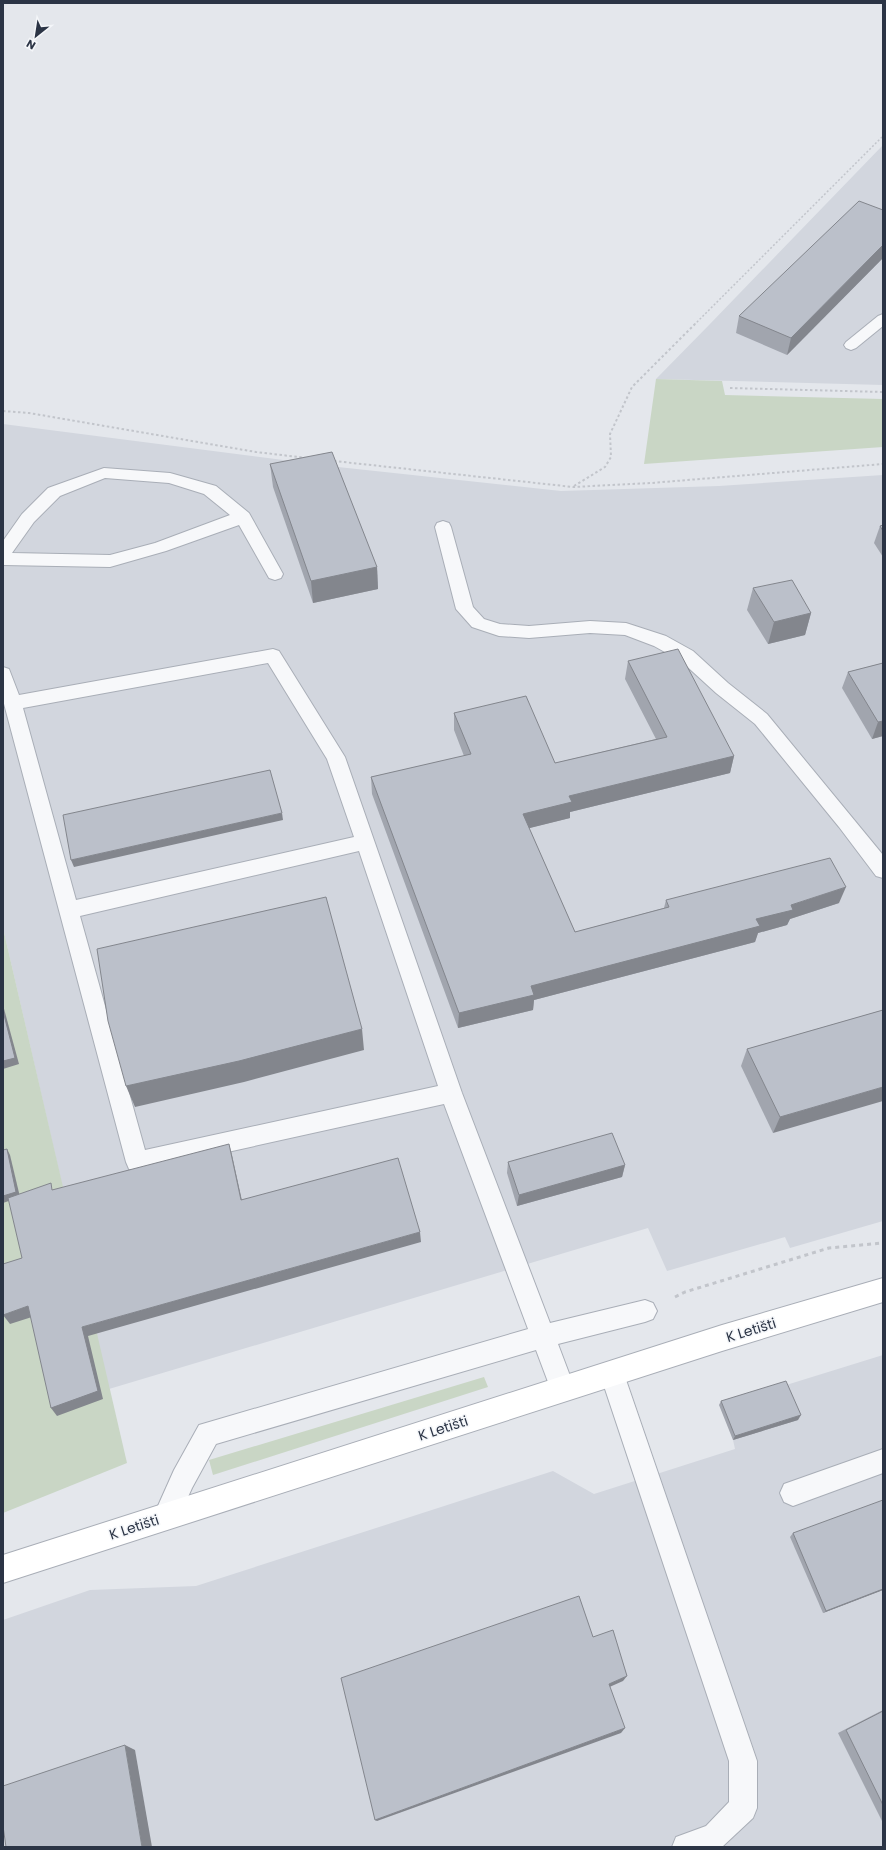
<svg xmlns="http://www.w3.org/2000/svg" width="886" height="1850" font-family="Poppins,sans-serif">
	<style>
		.built { fill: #d2d6de }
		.green { fill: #c9d6c5 }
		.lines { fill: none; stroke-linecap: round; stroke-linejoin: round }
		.service-casing { stroke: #a9aeb7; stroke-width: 2 }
		.secondary-casing { stroke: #a9aeb7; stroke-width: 2 }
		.path-far2 { stroke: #c2c5cb; stroke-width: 1.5; stroke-dasharray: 2 2; stroke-linecap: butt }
		.path-far1 { stroke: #c2c5cb; stroke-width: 2; stroke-dasharray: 2.5 2.5; stroke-linecap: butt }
		.path { stroke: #c2c5cb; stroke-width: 3; stroke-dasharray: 4 4; stroke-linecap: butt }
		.service { fill: #f7f8fa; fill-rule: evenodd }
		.secondary { fill: #fff; fill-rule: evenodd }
		.wall { fill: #a1a5ae }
		.shaded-wall { fill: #83868d }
		.building { fill: #bbc0ca; stroke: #83868d }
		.labels { text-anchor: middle; stroke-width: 3; stroke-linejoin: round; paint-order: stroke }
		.near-street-label { font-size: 14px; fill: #2b3445; stroke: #f4f6f9 }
	</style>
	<rect width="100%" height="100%" fill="#e4e7ec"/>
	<g class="built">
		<path d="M883,145V385L656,379L709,325Z"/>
		<path d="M3,424L338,467L561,491L719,486L883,475V1221L790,1248L785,1237L667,1271L648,1228L109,1389L3,928Z"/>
		<path d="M883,1355V1847H3V1620L90,1590L196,1586L553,1471L594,1494L735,1449L733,1440L783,1386Z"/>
	</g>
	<g class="green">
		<path d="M656,379L722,381L725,395L883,399V447L644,464Z"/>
		<path d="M3,928L127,1463L3,1513Z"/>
		<path d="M484,1377L488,1387L213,1475L209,1460Z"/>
	</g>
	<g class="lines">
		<defs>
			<g id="service">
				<path d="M883,314V326L856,348L851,350L846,348L844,345L846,342L878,316Z"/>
				<path d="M104,468L170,473L216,486L249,513L283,574L281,578L275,580L269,578L239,525L166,551L110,567L3,565V541L22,514L48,488ZM105,478L169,483L204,494L230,515L155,543L110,555L12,553L34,522L60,496Z"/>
				<path d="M443,521L449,523L451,527L473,607L484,619L500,624L529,626L590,621L626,623L666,636L693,651L728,683L767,714L883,855V878L876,876L839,827L755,724L716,693L681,661L654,646L625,635L590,633L529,638L499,636L472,627L456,609L435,527L437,523Z"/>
				<path d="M273,649L279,651L345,757L462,1093L550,1323L645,1300L653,1303L657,1311L653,1319L645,1322L558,1344L575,1389L572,1398L563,1401L554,1398L536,1350L216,1444L192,1488L175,1526L166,1530L157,1526L153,1517L174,1470L199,1425L528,1329L444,1104L137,1172L129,1169L126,1162L3,700V667L9,669L19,695ZM268,663L327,759L354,837L76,900L23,708ZM359,851L438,1086L145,1150L80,916Z"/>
				<path d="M612,1362L620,1366L624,1374L757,1761V1808L753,1818L722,1847H672L676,1837L706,1826L729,1802V1761L600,1374L604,1366Z"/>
				<path d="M883,1449V1473L793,1506L784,1502L780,1493L784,1484Z"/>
			</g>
			<path id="secondary" d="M883,1278V1302L722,1351L3,1583V1555L722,1325Z"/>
		</defs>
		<use href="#service" class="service-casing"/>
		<use href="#secondary" class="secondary-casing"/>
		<path class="path-far2" d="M694,325L883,136"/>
		<g class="path-far1">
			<path d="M730,388L883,392"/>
			<path d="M3,411L29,413L256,452L307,458"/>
			<path d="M334,461L573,487L651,483L883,464"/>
			<path d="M574,486L605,467L611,457L610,434L632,387L695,324"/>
		</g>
		<path class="path" d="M675,1297L685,1292L829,1248L883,1243"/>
		<use href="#service" class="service"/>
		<use href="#secondary" class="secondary"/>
	</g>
	<g class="wall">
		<path d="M883,210V258L787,355L736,333L739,316Z"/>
		<path d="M270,464L377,567L378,589L313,603L273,487Z"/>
		<path d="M883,525V557L874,543L880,526Z"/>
		<path d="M753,588L811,613L805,635L768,644L747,610Z"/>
		<path d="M628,661L734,756L730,773L570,812V818L529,828L575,932L664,908L666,900L839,903L790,919L787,925L758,933L755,942L534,1000L533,1010L458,1028L372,794L371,777L464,756L454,730V713L555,763L656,739L625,679Z"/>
		<path d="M883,663V736L872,739L842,688L848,672Z"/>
		<path d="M883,1010L773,1133L741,1066L747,1049Z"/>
		<path d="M508,1162L625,1165L622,1177L517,1206L507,1173Z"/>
		<path d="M721,1401L798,1420L733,1440L719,1405Z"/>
		<path d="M793,1533L883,1590L823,1613L790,1537Z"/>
		<path d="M883,1710V1823L838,1733Z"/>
	</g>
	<g class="shaded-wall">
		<path d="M883,245V258L787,355L791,338Z"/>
		<path d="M377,567L378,589L313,603L311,581Z"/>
		<path d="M811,613L805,635L768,644L774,622Z"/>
		<path d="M883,721V736L872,739L878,722Z"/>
		<path d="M734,756L730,773L570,812V818L522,830L523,814L569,796Z"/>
		<path d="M282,813L283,820L74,867L71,860Z"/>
		<path d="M846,887L839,903L790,919L787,925L758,933L755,942L534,1000L533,1010L458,1028L459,1013L531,986L756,919L791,905Z"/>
		<path d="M3,1005L19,1064L3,1069Z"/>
		<path d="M362,1029L364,1050L244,1082L135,1107L126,1086Z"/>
		<path d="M883,1087V1101L773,1133L780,1117Z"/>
		<path d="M229,1144L232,1155L244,1210L241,1200Z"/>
		<path d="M7,1149L10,1155L20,1197L3,1203V1196Z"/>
		<path d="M625,1165L622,1177L517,1206L519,1195Z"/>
		<path d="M420,1232L421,1242L88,1336L103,1399L57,1416L51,1408L82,1327Z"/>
		<path d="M28,1306L35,1316L10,1324L3,1315Z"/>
		<path d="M801,1415L798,1420L733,1440L735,1436Z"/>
		<path d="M883,1589V1590L823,1613L826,1611Z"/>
		<path d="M627,1676L623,1681L605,1689L609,1684Z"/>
		<path d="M625,1728L621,1733L377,1821L375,1820Z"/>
		<path d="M125,1745L135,1750L152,1847H142Z"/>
	</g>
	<g class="building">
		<path d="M859,201L883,210V245L791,338L739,316Z"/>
		<path d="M332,452L377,567L311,581L270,464Z"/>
		<path d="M883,525V531L880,526Z"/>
		<path d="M792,580L811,613L774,622L753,588Z"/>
		<path d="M678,649L734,756L569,796L572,802L523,814L575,932L669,907L666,900L830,858L846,887L791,905L793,910L756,919L760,926L531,986L534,995L459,1013L371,777L471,754L454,713L526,696L555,763L667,737L628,661Z"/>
		<path d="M883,663V721L878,722L848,672Z"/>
		<path d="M270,770L282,813L71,860L63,815Z"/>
		<path d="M326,897L362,1029L239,1061L126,1086L108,1021L97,949Z"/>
		<path d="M883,1010V1087L780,1117L747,1049Z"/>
		<path d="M3,1011L15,1058L3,1061Z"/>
		<path d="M612,1133L625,1165L519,1195L508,1162Z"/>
		<path d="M229,1144L241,1200L398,1158L420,1232L82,1327L98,1391L51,1408L28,1306L3,1315V1264L22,1258L8,1198L51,1183L52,1190Z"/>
		<path d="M7,1149L16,1192L3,1196V1150Z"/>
		<path d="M786,1381L801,1415L735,1436L721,1401Z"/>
		<path d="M883,1500V1589L826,1611L793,1533Z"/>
		<path d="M579,1596L593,1637L613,1630L627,1676L609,1684L625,1728L375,1820L341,1678Z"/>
		<path d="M883,1711V1805L846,1730Z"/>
		<path d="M125,1745L142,1847H6L3,1826V1786Z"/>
	</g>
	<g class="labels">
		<g class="near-street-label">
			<text transform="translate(751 1330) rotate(-17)" y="5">K Letišti</text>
			<text transform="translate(443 1428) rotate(-18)" y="5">K Letišti</text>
			<text transform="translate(134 1527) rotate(-18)" y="5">K Letišti</text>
		</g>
	</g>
	<rect width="886" height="1850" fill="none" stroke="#2b3445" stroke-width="8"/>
	<g transform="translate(36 36) rotate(210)" stroke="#f4f6f9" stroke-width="3" paint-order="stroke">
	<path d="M0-3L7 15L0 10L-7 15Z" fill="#2b3445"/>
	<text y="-6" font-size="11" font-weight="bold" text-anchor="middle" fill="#2b3445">N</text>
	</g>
</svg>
